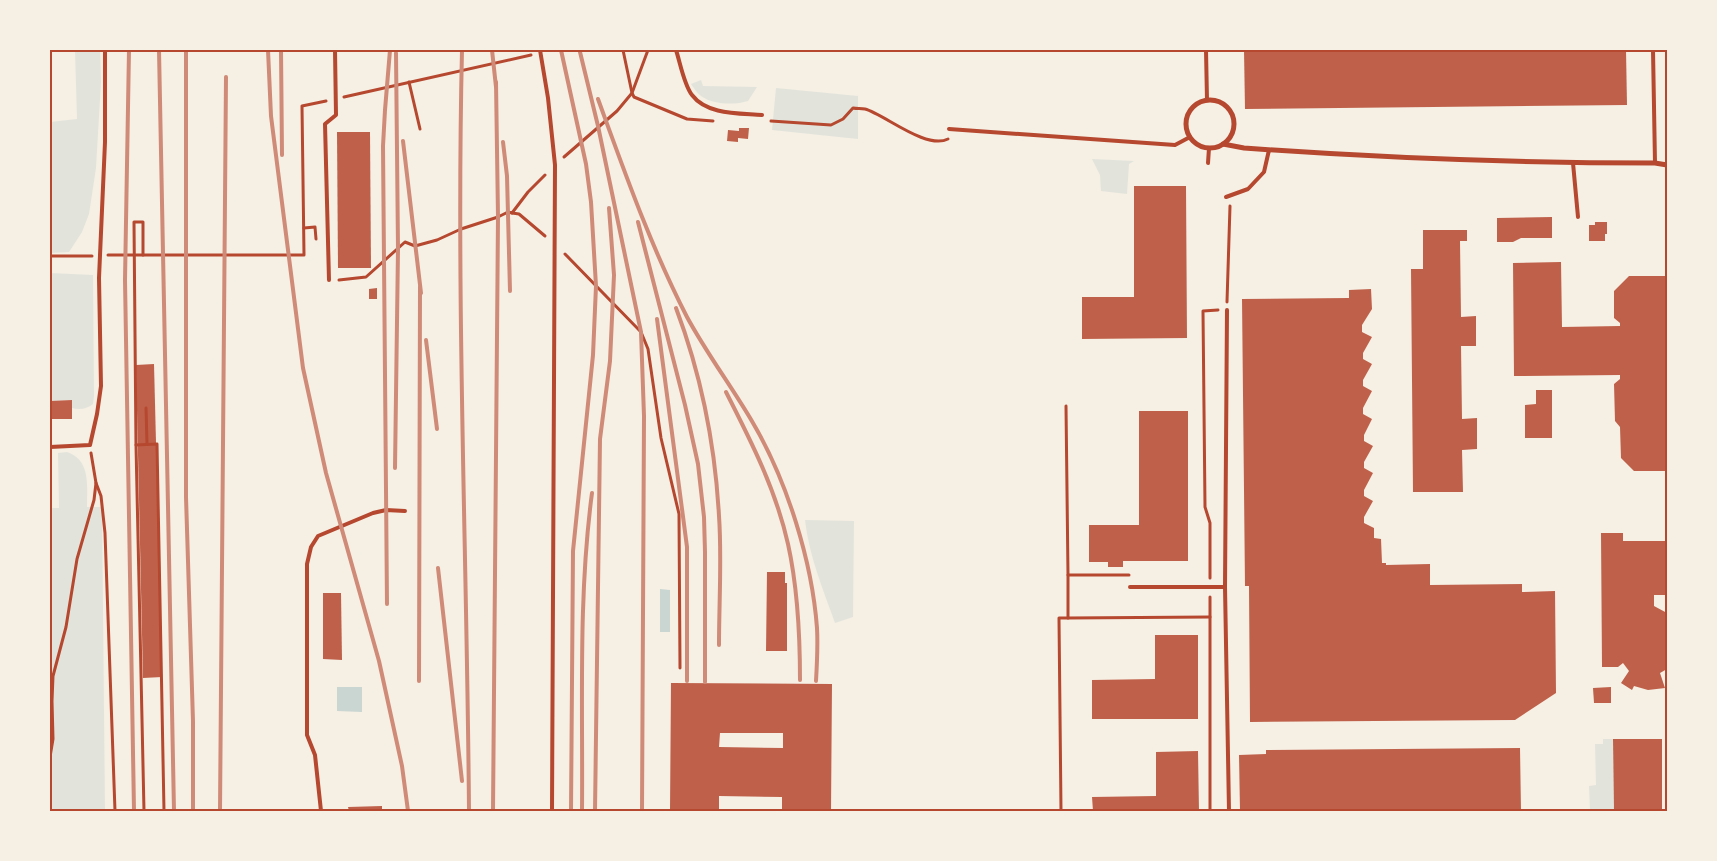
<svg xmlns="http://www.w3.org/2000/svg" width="1717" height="861" font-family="'PT Sans Narrow',sans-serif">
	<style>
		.green { fill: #e2e4dc }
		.water { fill: #c9d6d2 }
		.building { fill: #bf614a; fill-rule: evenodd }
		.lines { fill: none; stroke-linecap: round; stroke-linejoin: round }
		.path { stroke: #b5482f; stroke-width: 3 }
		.service { stroke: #b5482f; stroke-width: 4 }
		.minor { stroke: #b5482f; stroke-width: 5 }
		.rail { stroke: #cf8b77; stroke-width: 4 }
		.neatline { fill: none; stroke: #b5482f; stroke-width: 2 }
	</style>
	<rect width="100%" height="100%" fill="#f6efe4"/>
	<g class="green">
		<path d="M75,50H100L101,82L96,168L89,214L82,232L69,252L50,253V122L77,119Z"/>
		<path d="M701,80L703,86L757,87L748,101C735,105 713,105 701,96C697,93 694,88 691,84Z"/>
		<path d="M776,88L858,96V139L772,130Z"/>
		<path d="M1092,159L1134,161L1129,164L1127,194L1101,191L1100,175Z"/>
		<path d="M50,273L93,275L94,396L93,404C87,409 79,410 72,408V400L51,401L50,399L52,335Z"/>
		<path d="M67,452C91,460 87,486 87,507H102L105,811H50V508H59L58,453Z"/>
		<path d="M805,520L854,521L853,617L835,623C823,589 809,556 805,520Z"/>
		<path d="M1603,739H1613L1614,810L1615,811H1590L1589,786L1596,785L1595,744H1603Z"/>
	</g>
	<g class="water">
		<path d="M660,589L670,590V632H660Z"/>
		<path d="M337,687H362V712L337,711Z"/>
	</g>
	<g class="building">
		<path d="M1244,50H1626L1627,105L1245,109Z"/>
		<path d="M739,128H749L748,139L738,138V142L727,141L728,130L739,131Z"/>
		<path d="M337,132H370L371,268H338Z"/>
		<path d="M1134,186H1186L1187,338L1082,339V297H1134Z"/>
		<path d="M1552,217V238H1521L1513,242H1497V218Z"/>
		<path d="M1595,222H1607V234H1605V241H1589V225H1595Z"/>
		<path d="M1423,230H1467V241H1460L1461,317L1476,316V346H1461L1462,419L1477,418V449L1462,450L1463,492H1413L1411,269H1423Z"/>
		<path d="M1561,262L1562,327L1620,326V323L1614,318V291L1629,276H1665L1667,278V470L1665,471H1634L1621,458L1620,427L1615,421L1614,384L1620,379V375L1514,376L1513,263Z"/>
		<path d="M377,288V299H369V289Z"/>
		<path d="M1371,289L1372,309L1362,325V332L1372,337L1363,353V359L1372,364L1363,380V386L1372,391L1363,408V414L1372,419L1364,435V441L1373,446L1364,462V468L1373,473L1364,490V496L1373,501L1364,517V523L1374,528V538L1381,539L1382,563H1386V565L1430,564V585L1522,584V592L1555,591L1556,693L1515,720L1250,722L1249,586H1245L1242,299L1349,298V290Z"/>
		<path d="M154,364L162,677L143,678L136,365Z"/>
		<path d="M1536,390H1552V438H1525V405L1536,404Z"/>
		<path d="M72,400V419H50V401Z"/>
		<path d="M1139,411H1188V561H1123V567H1108V562H1089V525H1139Z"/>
		<path d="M1601,533H1623V541H1667V595H1654V606L1667,613V669L1660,673L1665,688L1648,690L1634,686L1632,690L1621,683L1629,671L1623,663L1618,667H1602Z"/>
		<path d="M767,572H785V583H787V651H766Z"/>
		<path d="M323,593H341L342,660L323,659Z"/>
		<path d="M1155,635H1198V719H1092V680L1155,679Z"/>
		<path d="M671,683L832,684L831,811H782V797L719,796V811H670ZM720,733H783V748L719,747Z"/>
		<path d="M1611,687V703H1594L1593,688Z"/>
		<path d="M1613,739H1662V811L1614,810Z"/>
		<path d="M1520,748L1521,811H1240L1239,755L1266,754V750Z"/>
		<path d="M1198,751L1199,811H1093L1092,797L1156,796V752Z"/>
		<path d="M382,806V811H349L348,807Z"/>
	</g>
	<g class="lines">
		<g class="path">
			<path d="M623,50L632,93L634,97L687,119L713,121"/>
			<path d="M409,82L420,129"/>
			<path d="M344,97L531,55"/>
			<path d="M771,121L831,125L843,119L853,108C857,109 861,108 865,109C884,114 926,150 948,139"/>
			<path d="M564,157L617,111L632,93L648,50"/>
			<path d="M512,213L519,214L545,236"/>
			<path d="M304,228L315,227L316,239"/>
			<path d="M565,254L641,332L648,349L661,438L679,514L680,668"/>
			<path d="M108,255H304L302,106L326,101"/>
			<path d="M50,256H92"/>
			<path d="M339,280L366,277L405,242L415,246L437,240L461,229L498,217L508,212L512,213L528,192L545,175"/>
			<path d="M1227,302L1230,206"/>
			<path d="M1066,406L1068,575H1129"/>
			<path d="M146,408L147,444"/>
			<path d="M136,445L134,222H143V255"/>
			<path d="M96,483L101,496L105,533L115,811"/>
			<path d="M1068,575V618L1210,617"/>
			<path d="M1210,578V523L1205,507L1203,311L1218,310"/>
			<path d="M50,757L53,739L52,701L53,676L66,627L77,559L94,500L96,483L91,453"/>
			<path d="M144,811L136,445L157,444L164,811"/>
			<path d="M1061,811L1059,618H1068"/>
			<path d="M1210,811V597"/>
		</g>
		<g class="service">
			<path d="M540,50L548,98L555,165L552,811"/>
			<path d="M676,50C680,62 684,85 692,95C707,115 739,113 762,115"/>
			<path d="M1206,50L1207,100"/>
			<path d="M1653,50L1655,163"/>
			<path d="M949,129L1175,145L1190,137"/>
			<path d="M1208,163L1209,148"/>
			<path d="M1573,163L1578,217"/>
			<path d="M1226,197L1248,189L1264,172L1269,150"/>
			<path d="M329,280L325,124L336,115L335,50"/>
			<path d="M50,447L90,445L97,414L101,386L99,278L105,142V50"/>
			<path d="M1130,587H1225L1227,310"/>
			<path d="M1225,587L1229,811"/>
			<path d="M321,811L315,755L307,735V564L311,547L318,536L373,513L386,510L405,511"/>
		</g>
		<g class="minor">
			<circle cx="1210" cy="124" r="24"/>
			<path d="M1223,144L1244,148C1381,158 1518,163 1655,163L1667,165"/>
		</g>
		<g class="rail">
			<path d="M129,50L125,280L134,811"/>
			<path d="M159,50L174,811"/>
			<path d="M186,50V497L193,721V811"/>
			<path d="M268,50L271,116L303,368L326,473L379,661L402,766L408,811"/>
			<path d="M281,50L282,155"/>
			<path d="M462,50C456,304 467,557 469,811"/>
			<path d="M492,50L496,87"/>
			<path d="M561,50L586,164L591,202L596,286L593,355L573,551L571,811"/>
			<path d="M580,52L598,126L641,332L644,416L642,811"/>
			<path d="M598,99C625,173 651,247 687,317C707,354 732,387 753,423C787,481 812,561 817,628C818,646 817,664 816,681"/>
			<path d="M403,141L421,293"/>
			<path d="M503,142L507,176L510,291"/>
			<path d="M638,222L685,405L698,464L704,517L705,552V682"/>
			<path d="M676,308C702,377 715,443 719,516C722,558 719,602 719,645"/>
			<path d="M657,319L687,547V681"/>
			<path d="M426,340L437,429"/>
			<path d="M726,392C751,441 776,490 788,544C798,589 800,634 800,680"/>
			<path d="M395,468L398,249L396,53"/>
			<path d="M438,568L462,781"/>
			<path d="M387,604L383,146L385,110L390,50"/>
			<path d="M419,681L420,287"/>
			<path d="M220,811L226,77"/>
			<path d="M493,811L498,217L496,82"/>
			<path d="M582,811C583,706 578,598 592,493"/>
			<path d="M595,811L600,439L610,361L614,275L609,208"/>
		</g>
	</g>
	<rect width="1717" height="861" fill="none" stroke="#f6efe4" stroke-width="102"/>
	<rect x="51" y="51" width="1615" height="759" class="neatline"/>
</svg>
